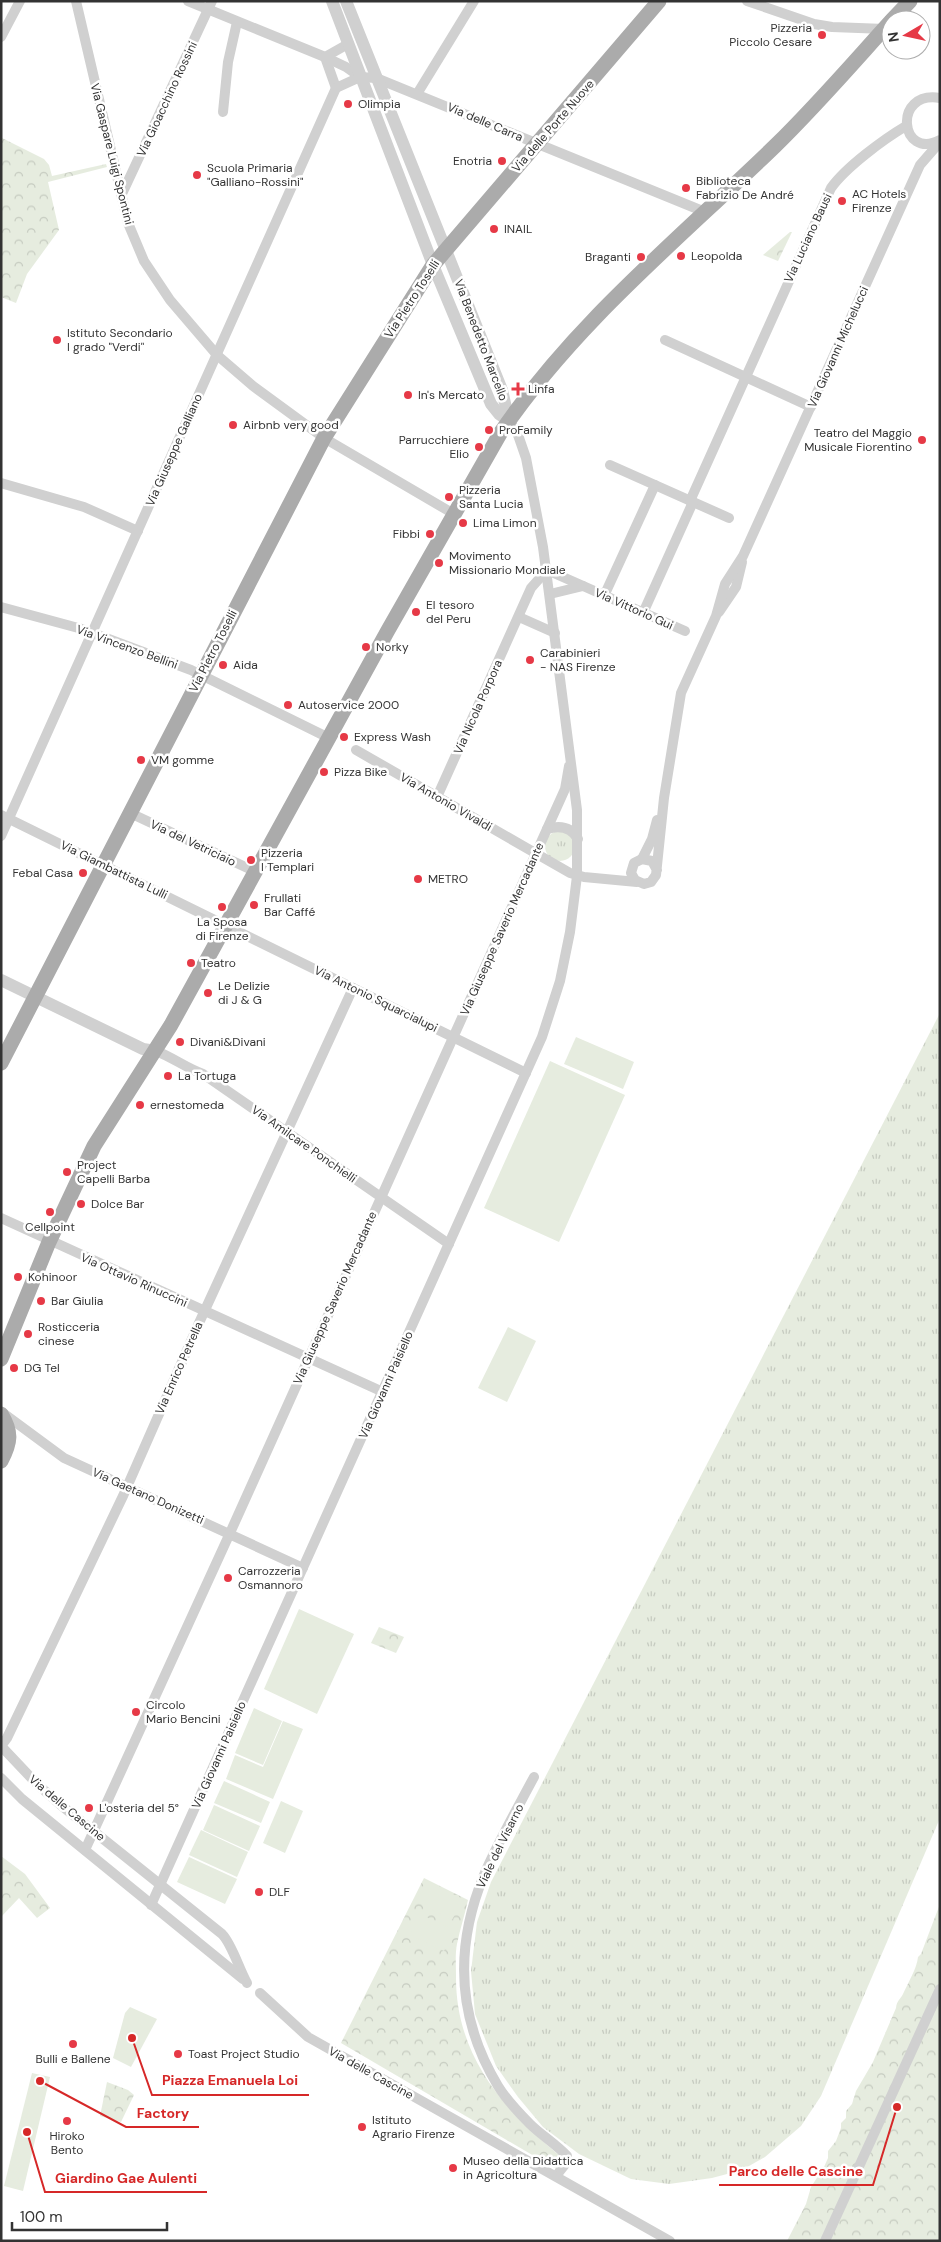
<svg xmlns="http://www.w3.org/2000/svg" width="941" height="2242" font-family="'DM Sans',sans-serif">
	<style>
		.grass { fill: url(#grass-tufts) }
		.forest { fill: url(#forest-crowns) }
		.garden { fill: #e6ecdf }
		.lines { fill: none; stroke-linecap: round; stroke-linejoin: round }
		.minor { stroke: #d0d0d0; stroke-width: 10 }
		.tertiary { stroke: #d0d0d0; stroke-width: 12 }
		.primary { stroke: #ababab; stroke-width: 15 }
		.poi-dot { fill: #e63946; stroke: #fff; stroke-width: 2 }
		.labels { text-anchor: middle; stroke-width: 5; stroke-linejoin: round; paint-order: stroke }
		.poi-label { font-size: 12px; fill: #333; stroke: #fff; text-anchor: start }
		.street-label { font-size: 12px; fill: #333; stroke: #fff }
		.leader { fill: none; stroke: #d62828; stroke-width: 2 }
		.callout-dot { fill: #d62828; stroke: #fff; stroke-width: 2 }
		.callout-label { font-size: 14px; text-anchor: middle; font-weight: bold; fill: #d62828; stroke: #fff; stroke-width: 5; stroke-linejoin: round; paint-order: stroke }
	</style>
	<defs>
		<pattern id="grass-tufts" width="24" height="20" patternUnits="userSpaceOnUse" patternTransform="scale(1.25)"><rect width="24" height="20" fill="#e6ecdf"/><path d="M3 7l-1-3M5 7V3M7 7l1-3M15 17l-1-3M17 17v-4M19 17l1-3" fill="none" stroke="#c6cbc0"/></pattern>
		<pattern id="forest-crowns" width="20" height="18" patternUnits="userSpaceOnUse" patternTransform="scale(1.25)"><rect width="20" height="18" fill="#e6ecdf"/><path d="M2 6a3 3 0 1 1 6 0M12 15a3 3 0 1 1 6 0" fill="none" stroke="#c6cbc0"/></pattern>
	</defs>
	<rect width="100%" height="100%" fill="#fff"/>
	<g class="grass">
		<circle cx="560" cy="846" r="15"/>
		<path d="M940,1013V1818L821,2096L801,2126L765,2157L742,2170L712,2178L669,2184L631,2179L579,2154L543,2127L518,2097L496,2066L475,2014L471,1971L477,1922L491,1882Z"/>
	</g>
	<g class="forest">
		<path d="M2,138L44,159L49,165L52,176L106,164L107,167L48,182L59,230L27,274L16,303L1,297Z"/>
		<path d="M790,232H792L778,261L763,255Z"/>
		<path d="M379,1627L404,1637L396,1653L371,1643Z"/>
		<path d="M1,1856L25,1874L50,1908L37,1918L19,1898L1,1917Z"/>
		<path d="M424,1878L468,1900C465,1914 460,1929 457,1944C455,1954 456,1965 456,1975C455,2056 504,2111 564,2159L558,2170L341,2043Z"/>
		<path d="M940,1904V2241H787L806,2204L811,2187L824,2167L828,2158V2151L836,2141L841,2128V2123L846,2118V2111L852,2104L856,2091L873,2062L896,2008C897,2000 900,2000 903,1994C908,1983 917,1968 918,1957L921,1954Z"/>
		<path d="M107,2082L128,2090L134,2095L121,2122L100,2116Z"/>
	</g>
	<g class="garden">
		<path d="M576,1037L634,1062L623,1089L564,1064Z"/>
		<path d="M550,1061L625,1095L559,1242L484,1208Z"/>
		<path d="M508,1327L536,1341L507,1402L478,1388Z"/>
		<path d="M299,1609L354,1634L317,1714L264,1689Z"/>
		<path d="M254,1708L282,1721L263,1765L235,1753Z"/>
		<path d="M283,1721L303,1729L273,1799L226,1779L235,1755L263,1767Z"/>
		<path d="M224,1781L270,1802L261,1823L214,1803Z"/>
		<path d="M281,1801L303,1811L285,1853L263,1843Z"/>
		<path d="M214,1805L260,1826L249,1851L203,1830Z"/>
		<path d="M201,1830L248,1852L237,1877L189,1855Z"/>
		<path d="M189,1857L237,1879L225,1904L177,1882Z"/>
		<path d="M431,1883L463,1899L452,1920L421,1904Z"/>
		<path d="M420,1914L454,1930L444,1951L410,1935Z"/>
		<path d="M130,2007L157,2019L131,2067L113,2058L125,2013Z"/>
		<path d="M32,2073L50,2077L23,2191L4,2186Z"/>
	</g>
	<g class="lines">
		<g class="minor">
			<path d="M76,1L128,223L144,261L170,300L217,355L253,386L324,438L454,514"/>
			<path d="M188,1L325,57L346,67L360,77"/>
			<path d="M747,1L814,24L832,27L885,29"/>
			<path d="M1,37L20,1"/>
			<path d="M325,57L336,88"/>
			<path d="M325,57L348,44"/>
			<path d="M417,94L474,1"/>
			<path d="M940,98C892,90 900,161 940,140"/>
			<path d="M223,112L228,62L237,22"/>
			<path d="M121,196L212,1"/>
			<path d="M665,340L811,407"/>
			<path d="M610,465L729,518"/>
			<path d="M1,483L84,507L138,531"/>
			<path d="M690,501L831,188C846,167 884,139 906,126"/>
			<path d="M547,570L685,631"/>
			<path d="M550,594L583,586"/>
			<path d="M604,596L655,485"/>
			<path d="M1,607L82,629L191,670L329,738"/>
			<path d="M719,612L736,587L742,562"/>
			<path d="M643,613L693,502"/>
			<path d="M519,617L555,633"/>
			<path d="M356,750L570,873L584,877L637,882"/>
			<path d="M437,797L531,588L547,570"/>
			<path d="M130,813L256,872"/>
			<path d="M1,815L526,1073"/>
			<path d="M547,829C560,825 571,827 578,839"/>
			<path d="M1,836L336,88L360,77L376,78L705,212"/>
			<path d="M642,859L652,839L657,820"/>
			<path d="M657,870L652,861L642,859L634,863L631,873L635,880L644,884L651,882L656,875L664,798L681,693L716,616L725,584L743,556L920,165L940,142"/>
			<path d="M156,1051C172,1057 186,1068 203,1074L449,1244"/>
			<path d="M1,1218L383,1392"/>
			<path d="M3,1413L64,1458L303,1568"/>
			<path d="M1,1746L7,1738L123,1496L199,1323L353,988"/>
			<path d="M1,1746L37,1784L62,1806L222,1934C232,1944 239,1969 247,1983"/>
			<path d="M534,1777C517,1809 498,1842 484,1875C454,1948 457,2018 498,2086C506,2099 519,2113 530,2124C541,2135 556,2144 567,2156V2162L556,2176"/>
			<path d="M1,1778L22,1799L243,1979"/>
			<path d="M85,1850L230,1533L565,789L569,766"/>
			<path d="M151,1905L542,1037L560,981L570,932L577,876V810L543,547L526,458L517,432L509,421"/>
			<path d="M260,1993L308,2037L670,2241"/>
			<path d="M825,2241L940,1989"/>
		</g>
		<g class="tertiary">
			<path d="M332,1L433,265L491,404L499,414L509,421"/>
			<path d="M346,1L502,390L509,421"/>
			<path d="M1,980L143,1049L156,1051"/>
		</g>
		<g class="primary">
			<path d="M892,20L910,1"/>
			<path d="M1,1063L324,438L433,265L659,1"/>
			<path d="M1,1359L49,1242L94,1146L171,1025L387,632L501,432C576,322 680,238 775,146C816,106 853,63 891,21"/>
			<path d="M1,1414C12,1432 11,1442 1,1461"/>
		</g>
	</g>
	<g class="poi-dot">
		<circle cx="822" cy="35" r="5"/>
		<circle cx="348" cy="104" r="5"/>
		<circle cx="502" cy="161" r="5"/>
		<circle cx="197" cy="175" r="5"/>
		<circle cx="686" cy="188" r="5"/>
		<circle cx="842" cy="201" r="5"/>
		<circle cx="494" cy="229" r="5"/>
		<circle cx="681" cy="256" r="5"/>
		<circle cx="641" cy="257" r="5"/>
		<circle cx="57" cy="340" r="5"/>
		<path d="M515.5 381.5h5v5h5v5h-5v5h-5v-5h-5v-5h5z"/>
		<circle cx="408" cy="395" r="5"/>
		<circle cx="233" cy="425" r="5"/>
		<circle cx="489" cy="430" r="5"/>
		<circle cx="922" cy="440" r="5"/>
		<circle cx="479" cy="447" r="5"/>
		<circle cx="449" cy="497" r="5"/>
		<circle cx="463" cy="523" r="5"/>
		<circle cx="430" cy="534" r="5"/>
		<circle cx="439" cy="563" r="5"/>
		<circle cx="416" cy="612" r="5"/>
		<circle cx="366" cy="647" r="5"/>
		<circle cx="530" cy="660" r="5"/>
		<circle cx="223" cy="665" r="5"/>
		<circle cx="288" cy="705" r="5"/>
		<circle cx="344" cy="737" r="5"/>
		<circle cx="141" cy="760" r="5"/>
		<circle cx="324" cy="772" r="5"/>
		<circle cx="251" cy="860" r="5"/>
		<circle cx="83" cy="873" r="5"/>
		<circle cx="418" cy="879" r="5"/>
		<circle cx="254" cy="905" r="5"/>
		<circle cx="222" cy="907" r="5"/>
		<circle cx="191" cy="963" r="5"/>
		<circle cx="208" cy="993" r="5"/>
		<circle cx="180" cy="1042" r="5"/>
		<circle cx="168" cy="1076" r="5"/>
		<circle cx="140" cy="1105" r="5"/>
		<circle cx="67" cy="1172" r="5"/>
		<circle cx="81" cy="1204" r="5"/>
		<circle cx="50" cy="1212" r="5"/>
		<circle cx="18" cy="1277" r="5"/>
		<circle cx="41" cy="1301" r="5"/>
		<circle cx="28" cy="1334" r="5"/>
		<circle cx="14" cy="1368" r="5"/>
		<circle cx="228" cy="1578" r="5"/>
		<circle cx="136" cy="1712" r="5"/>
		<circle cx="89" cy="1808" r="5"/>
		<circle cx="259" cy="1892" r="5"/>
		<circle cx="73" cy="2044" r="5"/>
		<circle cx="178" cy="2054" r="5"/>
		<circle cx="67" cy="2121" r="5"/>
		<circle cx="362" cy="2127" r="5"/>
		<circle cx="453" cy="2168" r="5"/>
	</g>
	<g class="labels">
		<g class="poi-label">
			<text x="812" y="32" text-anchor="end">Pizzeria<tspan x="812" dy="14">Piccolo Cesare</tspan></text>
			<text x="358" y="108">Olimpia</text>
			<text x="492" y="165" text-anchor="end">Enotria</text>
			<text x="207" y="172">Scuola Primaria<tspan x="207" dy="14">"Galliano-Rossini"</tspan></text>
			<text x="696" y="185">Biblioteca<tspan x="696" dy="14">Fabrizio De André</tspan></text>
			<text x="852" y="198">AC Hotels<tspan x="852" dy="14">Firenze</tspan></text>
			<text x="504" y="233">INAIL</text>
			<text x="691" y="260">Leopolda</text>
			<text x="631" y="261" text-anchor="end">Braganti</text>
			<text x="67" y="337">Istituto Secondario<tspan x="67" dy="14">I grado "Verdi"</tspan></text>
			<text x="528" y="393">Linfa</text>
			<text x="418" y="399">In's Mercato</text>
			<text x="243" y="429">Airbnb very good</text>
			<text x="499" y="434">ProFamily</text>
			<text x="912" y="437" text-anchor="end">Teatro del Maggio<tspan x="912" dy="14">Musicale Fiorentino</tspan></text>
			<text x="469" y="444" text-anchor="end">Parrucchiere<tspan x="469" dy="14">Elio</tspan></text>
			<text x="459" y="494">Pizzeria<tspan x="459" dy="14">Santa Lucia</tspan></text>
			<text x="473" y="527">Lima Limon</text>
			<text x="420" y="538" text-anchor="end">Fibbi</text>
			<text x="449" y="560">Movimento<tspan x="449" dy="14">Missionario Mondiale</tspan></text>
			<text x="426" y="609">El tesoro<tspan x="426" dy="14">del Peru</tspan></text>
			<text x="376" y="651">Norky</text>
			<text x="540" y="657">Carabinieri<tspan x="540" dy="14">- NAS Firenze</tspan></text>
			<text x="233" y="669">Aida</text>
			<text x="298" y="709">Autoservice 2000</text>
			<text x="354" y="741">Express Wash</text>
			<text x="151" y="764">VM gomme</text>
			<text x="334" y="776">Pizza Bike</text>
			<text x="261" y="857">Pizzeria<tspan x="261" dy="14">I Templari</tspan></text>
			<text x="73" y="877" text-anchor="end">Febal Casa</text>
			<text x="428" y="883">METRO</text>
			<text x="264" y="902">Frullati<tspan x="264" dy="14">Bar Caffé</tspan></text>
			<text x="222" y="926" text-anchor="middle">La Sposa<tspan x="222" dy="14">di Firenze</tspan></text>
			<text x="201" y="967">Teatro</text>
			<text x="218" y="990">Le Delizie<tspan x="218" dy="14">di J &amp; G</tspan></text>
			<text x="190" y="1046">Divani&amp;Divani</text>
			<text x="178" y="1080">La Tortuga</text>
			<text x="150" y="1109">ernestomeda</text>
			<text x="77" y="1169">Project<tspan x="77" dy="14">Capelli Barba</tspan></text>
			<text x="91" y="1208">Dolce Bar</text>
			<text x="50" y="1231" text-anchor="middle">Cellpoint</text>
			<text x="28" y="1281">Kohinoor</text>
			<text x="51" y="1305">Bar Giulia</text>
			<text x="38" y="1331">Rosticceria<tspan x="38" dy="14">cinese</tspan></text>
			<text x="24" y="1372">DG Tel</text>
			<text x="238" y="1575">Carrozzeria<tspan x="238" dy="14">Osmannoro</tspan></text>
			<text x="146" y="1709">Circolo<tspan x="146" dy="14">Mario Bencini</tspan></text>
			<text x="99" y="1812">L'osteria del 5°</text>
			<text x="269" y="1896">DLF</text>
			<text x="188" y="2058">Toast Project Studio</text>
			<text x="73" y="2063" text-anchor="middle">Bulli e Ballene</text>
			<text x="372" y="2124">Istituto<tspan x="372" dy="14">Agrario Firenze</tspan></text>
			<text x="67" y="2140" text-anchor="middle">Hiroko<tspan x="67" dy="14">Bento</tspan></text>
			<text x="463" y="2165">Museo della Didattica<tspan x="463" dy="14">in Agricoltura</tspan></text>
		</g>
		<g class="street-label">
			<text transform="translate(167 99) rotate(-65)" y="4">Via Gioacchino Rossini</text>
			<text transform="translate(485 122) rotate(23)" y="4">Via delle Carra</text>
			<text transform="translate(553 126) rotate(-49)" y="4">Via delle Porte Nuove</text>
			<text transform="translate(112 154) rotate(76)" y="4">Via Gaspare Luigi Spontini</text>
			<text transform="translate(808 238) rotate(-65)" y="4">Via Luciano Bausi</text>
			<text transform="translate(412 299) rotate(-57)" y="4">Via Pietro Toselli</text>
			<text transform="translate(481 340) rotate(69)" y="4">Via Benedetto Marcello</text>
			<text transform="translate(838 347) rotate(-66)" y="4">Via Giovanni Michelucci</text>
			<text transform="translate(174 450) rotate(-66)" y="4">Via Giuseppe Galliano</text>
			<text transform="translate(634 609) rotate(24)" y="4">Via Vittorio Gui</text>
			<text transform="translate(127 647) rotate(20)" y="4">Via Vincenzo Bellini</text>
			<text transform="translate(213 651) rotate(-63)" y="4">Via Pietro Toselli</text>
			<text transform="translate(478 707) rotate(-66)" y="4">Via Nicola Porpora</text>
			<text transform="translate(446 802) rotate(30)" y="4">Via Antonio Vivaldi</text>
			<text transform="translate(193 843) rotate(25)" y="4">Via del Vetriciaio</text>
			<text transform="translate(114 870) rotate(26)" y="4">Via Giambattista Lulli</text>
			<text transform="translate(502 929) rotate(-66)" y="4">Via Giuseppe Saverio Mercadante</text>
			<text transform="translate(376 999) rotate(26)" y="4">Via Antonio Squarcialupi</text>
			<text transform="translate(304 1144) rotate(35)" y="4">Via Amilcare Ponchielli</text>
			<text transform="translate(134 1280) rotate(24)" y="4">Via Ottavio Rinuccini</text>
			<text transform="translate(335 1298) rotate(-66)" y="4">Via Giuseppe Saverio Mercadante</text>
			<text transform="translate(179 1368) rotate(-66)" y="4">Via Enrico Petrella</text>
			<text transform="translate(386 1385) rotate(-66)" y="4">Via Giovanni Paisiello</text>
			<text transform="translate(148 1496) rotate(24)" y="4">Via Gaetano Donizetti</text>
			<text transform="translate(219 1755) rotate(-66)" y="4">Via Giovanni Paisiello</text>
			<text transform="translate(67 1808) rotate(40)" y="4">Via delle Cascine</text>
			<text transform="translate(500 1846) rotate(-64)" y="4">Viale del Visarno</text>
			<text transform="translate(371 2073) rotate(29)" y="4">Via delle Cascine</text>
		</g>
	</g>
	<path class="leader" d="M132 2038L152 2095H309M40 2081L126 2127H199M897 2107L873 2185H719M27 2132L45 2192H207"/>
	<g class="callout-dot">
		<circle cx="132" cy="2038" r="5"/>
		<circle cx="40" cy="2081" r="5"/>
		<circle cx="897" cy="2107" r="5"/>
		<circle cx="27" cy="2132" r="5"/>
	</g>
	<g class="callout-label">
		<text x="230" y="2085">Piazza Emanuela Loi</text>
		<text x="163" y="2118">Factory</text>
		<text x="796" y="2176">Parco delle Cascine</text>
		<text x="126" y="2183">Giardino Gae Aulenti</text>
	</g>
	<rect width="941" height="2242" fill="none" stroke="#333333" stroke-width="5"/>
	<g transform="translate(906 35) rotate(261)"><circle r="24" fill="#ffffff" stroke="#adadad"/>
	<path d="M0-4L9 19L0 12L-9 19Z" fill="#e63946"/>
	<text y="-8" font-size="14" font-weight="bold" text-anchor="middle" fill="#333333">N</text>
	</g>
	<path d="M12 2222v8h155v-8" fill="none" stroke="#333333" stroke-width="2.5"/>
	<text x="20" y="2222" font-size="15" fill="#333333" stroke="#ffffff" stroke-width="4" paint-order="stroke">100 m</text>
</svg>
